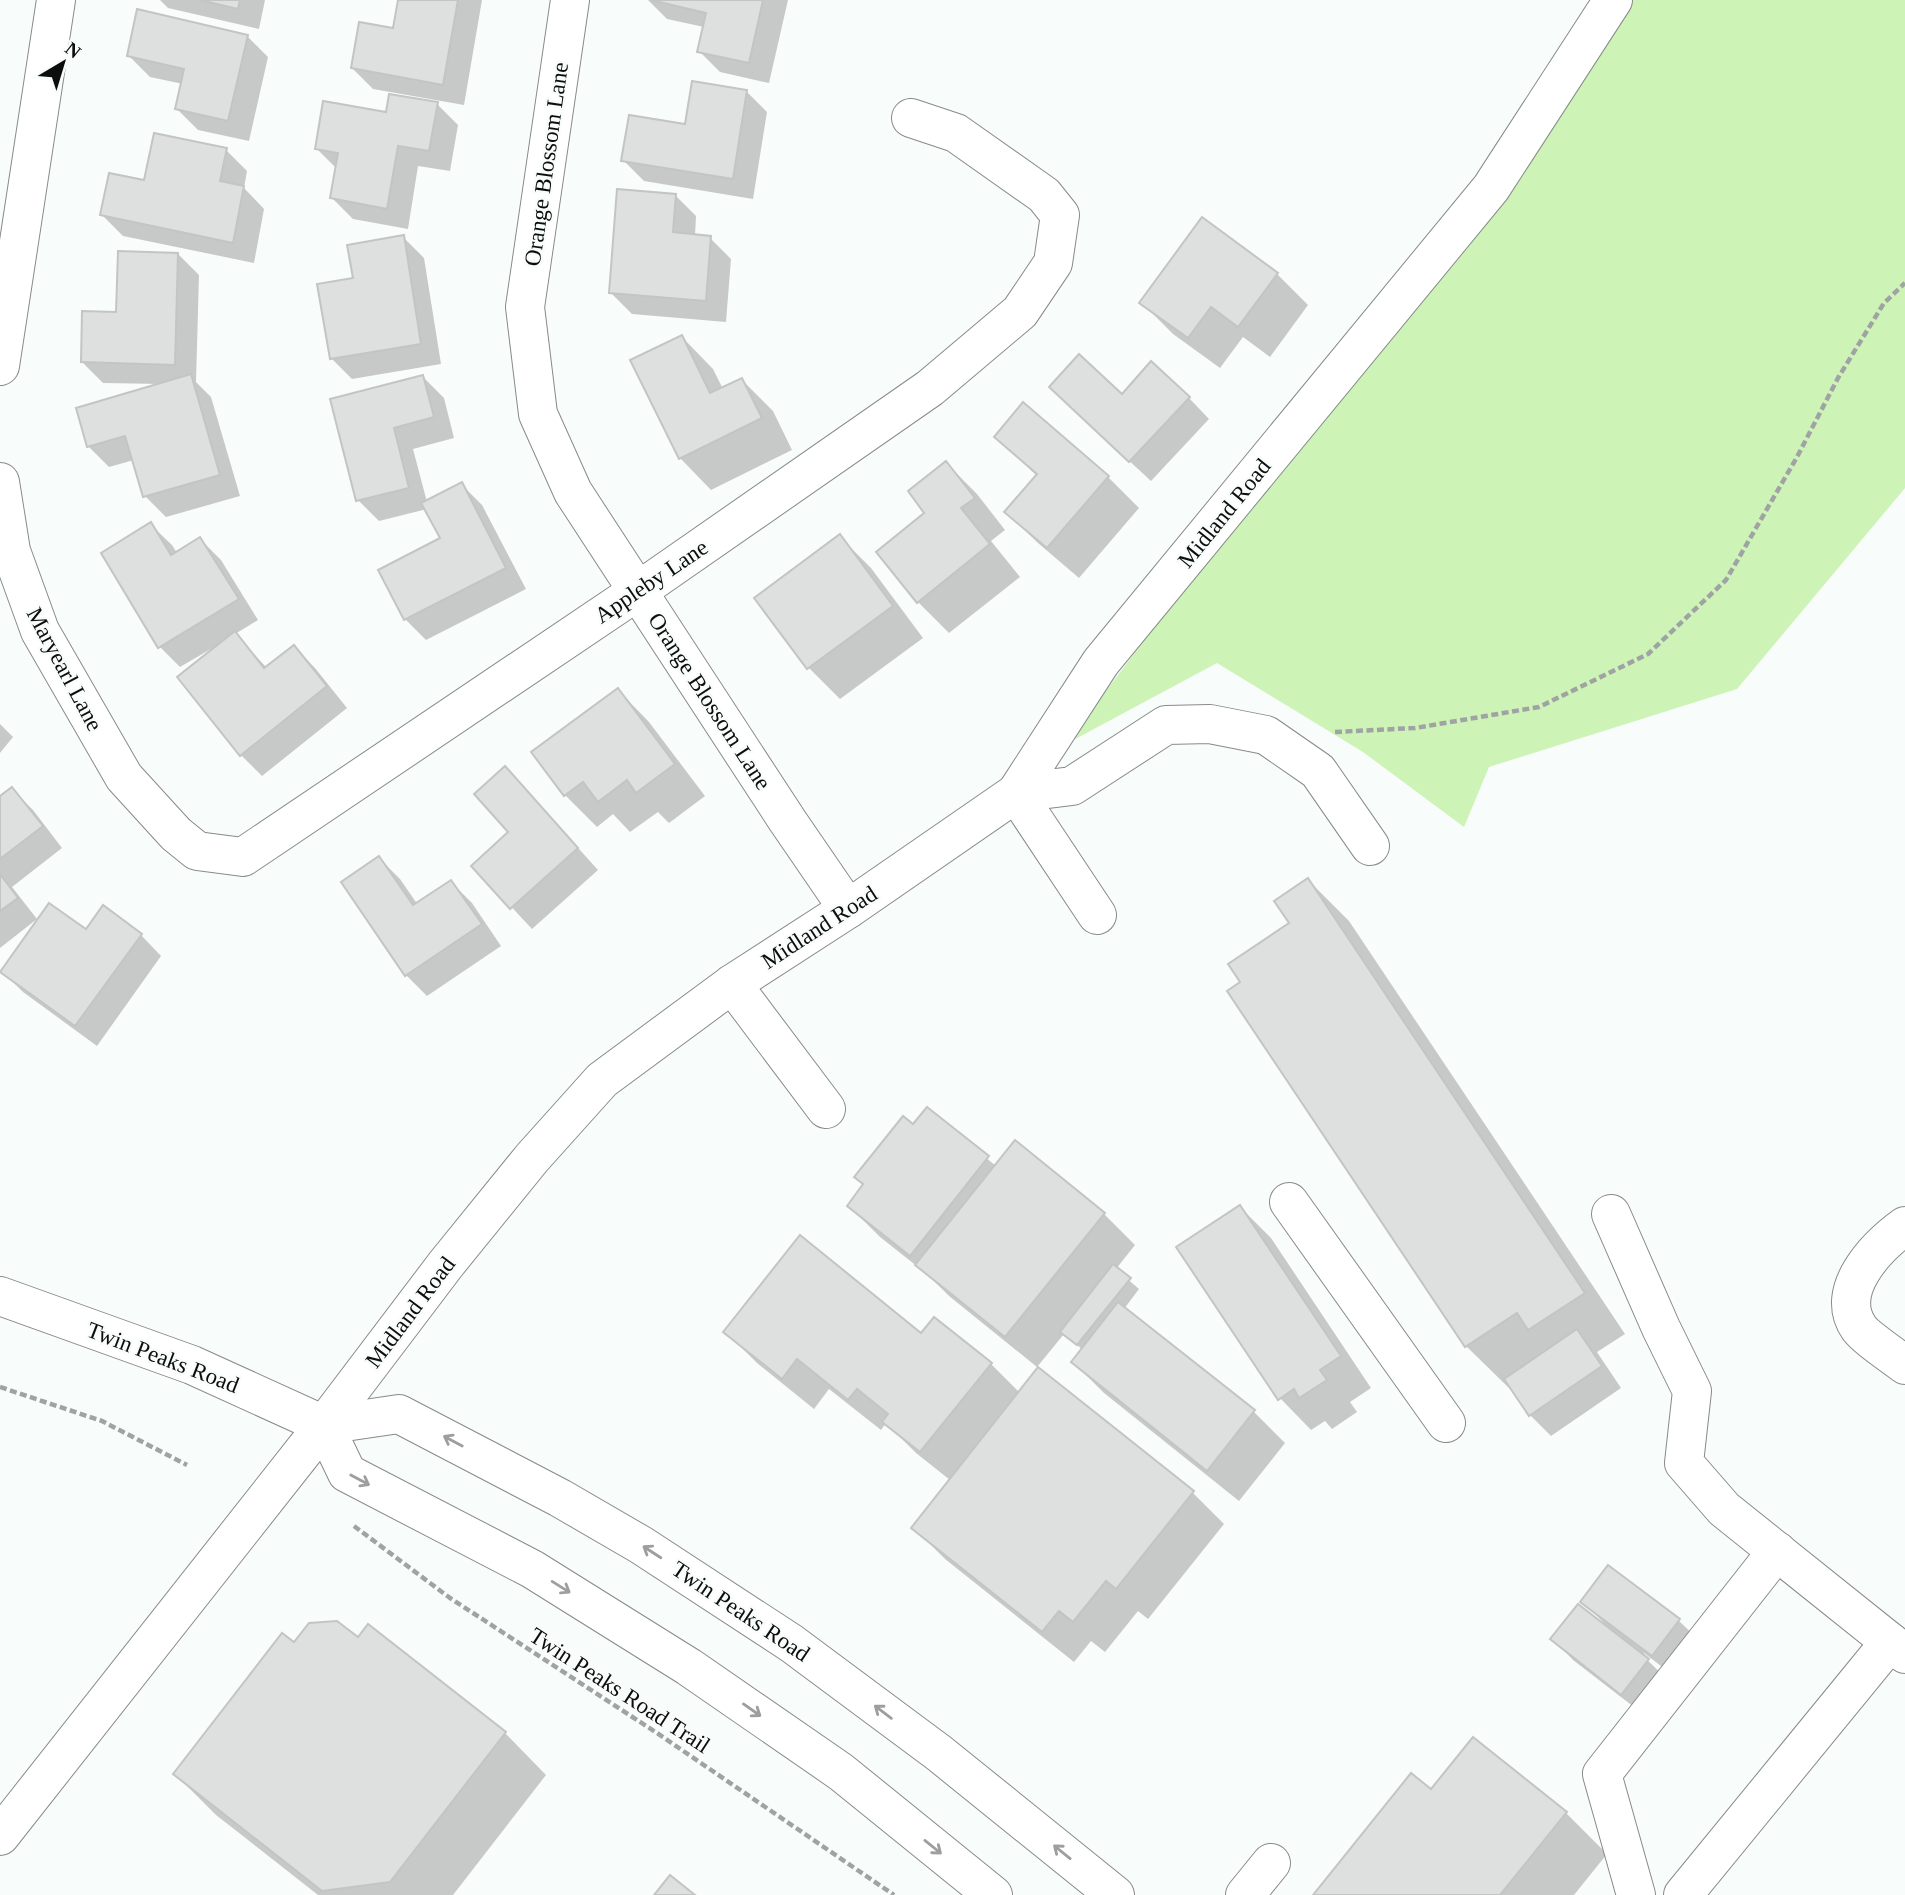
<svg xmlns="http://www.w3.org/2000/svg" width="1905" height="1895" font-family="'Times New Roman',serif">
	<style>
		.green { fill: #cdf3b7 }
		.shadow { fill: #0003 }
		.building { fill: #dde0de; stroke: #c2c5c3; stroke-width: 2 }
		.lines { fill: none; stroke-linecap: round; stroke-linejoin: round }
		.minor-casing { stroke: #878b8a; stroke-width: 40 }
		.major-casing { stroke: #878b8a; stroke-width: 40 }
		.path { stroke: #a0a3a3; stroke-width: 4.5; stroke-dasharray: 7 3.5; stroke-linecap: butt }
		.minor { stroke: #fff; stroke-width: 38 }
		.major { stroke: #fff; stroke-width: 38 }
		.oneway { stroke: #9e9e9e }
		.labels { text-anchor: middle; stroke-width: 5; stroke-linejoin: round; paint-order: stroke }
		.street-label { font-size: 23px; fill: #0c0d0d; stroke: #f8fcfb }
	</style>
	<rect width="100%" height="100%" fill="#f8fcfb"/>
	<path class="green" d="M1626,0H1905V488L1737,689L1489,767L1464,827L1363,752L1217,663L1066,744Z"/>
	<g class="shadow">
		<path d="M160,0H265L259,29L168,8Z"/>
		<path d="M400,0H482L464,105L373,89L352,68L394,30Z"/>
		<path d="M648,0H788L769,83L720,72L699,51L704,27L667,19Z"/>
		<path d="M247,36L268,57L249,141L198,130L177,109L183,84L150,77L129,56Z"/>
		<path d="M746,91L767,112L753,199L644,181L623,160Z"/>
		<path d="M437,104L458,125L450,171L418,166L408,229L353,219L332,198L337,169L317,149L387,114Z"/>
		<path d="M226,150L247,171L244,188L264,209L254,263L123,236L102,215Z"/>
		<path d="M675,195L696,216L695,236L710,238L731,259L726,322L632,314L611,293Z"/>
		<path d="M403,237L424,258L441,364L352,379L331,358L355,279Z"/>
		<path d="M178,254L199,275L196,382L211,397L240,496L166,517L145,496L134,460L109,467L88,446L161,384L103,383L82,362L118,314Z"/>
		<path d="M1277,274L1308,305L1270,357L1243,337L1220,368L1173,334L1141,302Z"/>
		<path d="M682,337L713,369L723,389L742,380L773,411L792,450L711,490L680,458Z"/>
		<path d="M423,377L444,398L454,438L413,449L427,502L461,484L482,505L526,589L426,640L405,619L442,539L427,509L379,521L358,500L332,400Z"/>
		<path d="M1122,396L1189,398L1209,419L1151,481L1072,408Z"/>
		<path d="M996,437L1108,477L1139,508L1079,578L1038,543L1006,512L1037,476Z"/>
		<path d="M946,463L977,494L1005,530L991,541L1020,577L949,633L918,602L927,513Z"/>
		<path d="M151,525L172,545L177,553L200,539L221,560L258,620L235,634L267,668L294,647L315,668L347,708L262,776L241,755L216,646L180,667L159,646Z"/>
		<path d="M839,536L871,568L923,638L840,699L809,668L757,598Z"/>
		<path d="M618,690L649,722L705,796L669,823L658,812L630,832L613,814L597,827L565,795L533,752Z"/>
		<path d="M0,724L13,737L0,753Z"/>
		<path d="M12,789L33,810L62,848L12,887L37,919L0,948V798Z"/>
		<path d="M525,789L598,870L532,929L473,866L511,832Z"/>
		<path d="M379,858L400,879L418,905L451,882L472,903L501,946L427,996L406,975Z"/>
		<path d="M1308,880L1349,921L1625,1334L1597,1352L1621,1388L1551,1436L1530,1415L1510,1385L1508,1387L1466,1346L1242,982L1292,924Z"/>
		<path d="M141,935L161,956L97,1046L23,992L2,971Z"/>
		<path d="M927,1110L996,1166L1104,1214L1135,1245L1116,1269L1139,1289L1124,1309L1254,1412L1285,1443L1239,1501L1104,1393L1073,1362L1083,1350L1064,1334L1037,1367L949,1296L928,1275L880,1237L849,1206Z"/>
		<path d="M1240,1207L1271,1238L1371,1388L1350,1402L1357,1412L1332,1429L1325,1421L1311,1430L1280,1398Z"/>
		<path d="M725,1331L921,1335L991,1364L1020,1393L1038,1369L1193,1493L1224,1524L1148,1619L1138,1611L1105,1652L1091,1641L1074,1662L945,1559L913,1527L950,1480L916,1453L886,1423L881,1430L829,1389L814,1409L757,1363Z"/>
		<path d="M1609,1567L1679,1621L1700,1641L1674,1676L1644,1653L1642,1655L1669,1681L1643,1714L1573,1660L1553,1639L1603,1622L1582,1601Z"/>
		<path d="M359,1639L505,1733L546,1775L453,1895H318L216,1815L175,1774L294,1645Z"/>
		<path d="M1432,1791L1566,1813L1607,1854L1574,1895H1315Z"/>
	</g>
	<g class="building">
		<path d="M200,0H240L238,9Z"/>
		<path d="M398,0H458L443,85L351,68L359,22L393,28Z"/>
		<path d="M651,0H763L749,63L697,52L706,13Z"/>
		<path d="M137,9L248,35L228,121L175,109L184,69L127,56Z"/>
		<path d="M692,81L747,90L733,179L621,161L629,115L685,124Z"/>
		<path d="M389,94L438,102L429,151L398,146L387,209L330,198L338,153L315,149L323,101L386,112Z"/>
		<path d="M154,133L227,148L220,181L244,186L233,243L100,215L109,173L144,180Z"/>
		<path d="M617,189L676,194L673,232L711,236L706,301L609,293Z"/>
		<path d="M1202,217L1278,273L1238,327L1211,307L1188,338L1139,303Z"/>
		<path d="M404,235L421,344L330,359L317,284L353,278L347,245Z"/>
		<path d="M118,251L178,253L175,365L81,362L82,311L116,312Z"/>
		<path d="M682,335L710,393L742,378L762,418L679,459L630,360Z"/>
		<path d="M1079,354L1122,394L1151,361L1190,397L1129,462L1049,387Z"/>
		<path d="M191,374L220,475L143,497L125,436L87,447L76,408Z"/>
		<path d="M423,375L434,417L394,428L409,488L356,501L330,399Z"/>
		<path d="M1023,402L1109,476L1047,548L1004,512L1037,474L994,437Z"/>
		<path d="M946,461L975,498L961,508L990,544L917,603L876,552L924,513L908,491Z"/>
		<path d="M462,482L506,568L404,620L378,570L440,538L421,503Z"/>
		<path d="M151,522L171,555L200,537L239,599L158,648L101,553Z"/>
		<path d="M840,534L893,606L807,669L754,598Z"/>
		<path d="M235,631L264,668L294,645L327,686L240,756L177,677Z"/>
		<path d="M618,688L675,764L636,793L627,780L598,802L583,782L564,796L531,752Z"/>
		<path d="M505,766L578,848L510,909L471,866L508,832L474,794Z"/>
		<path d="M12,787L43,826L0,859V796Z"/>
		<path d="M379,856L413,905L451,880L482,924L405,976L341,882Z"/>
		<path d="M0,874L18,898L0,911Z"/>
		<path d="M1308,878L1585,1293L1528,1330L1517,1313L1465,1347L1227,991L1240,982L1228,964L1289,923L1274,901Z"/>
		<path d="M49,903L86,929L103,905L142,934L75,1026L0,972Z"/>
		<path d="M927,1107L989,1156L910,1256L847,1206L863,1184L854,1177L903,1116L913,1124Z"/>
		<path d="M1015,1140L1105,1213L1005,1337L915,1265Z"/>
		<path d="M1240,1205L1341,1356L1320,1370L1327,1380L1299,1398L1294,1389L1278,1400L1176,1247Z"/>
		<path d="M800,1235L921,1333L934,1317L992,1363L920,1452L882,1422L888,1414L857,1389L848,1400L797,1359L782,1379L723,1332Z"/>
		<path d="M1113,1264L1131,1278L1077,1345L1060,1332Z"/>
		<path d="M1118,1302L1255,1410L1207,1471L1071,1362Z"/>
		<path d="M1577,1329L1602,1366L1529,1416L1504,1379Z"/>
		<path d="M1038,1367L1194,1491L1116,1589L1106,1581L1073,1622L1059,1611L1042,1632L911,1528Z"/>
		<path d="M1608,1565L1680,1619L1652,1656L1580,1602Z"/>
		<path d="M1578,1604L1649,1659L1621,1695L1550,1639Z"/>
		<path d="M337,1621L358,1637L368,1624L506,1732L390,1882L322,1891L173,1774L282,1633L294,1642L309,1623Z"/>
		<path d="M1473,1737L1567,1812L1500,1895H1313L1411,1773L1431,1789Z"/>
		<path d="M670,1875L695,1895H654Z"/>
	</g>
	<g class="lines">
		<defs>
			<g id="minor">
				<path d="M570,0L525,307L538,414L573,492L787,820L848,909"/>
				<path d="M0,366L56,0"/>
				<path d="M0,482L11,551L40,631L124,777L176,834L197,851L243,857L638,591L930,388L1020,312L1053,263L1060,215L1044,195L956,133L911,118"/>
				<path d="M1016,793L1072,786L1166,725L1210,724L1266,735L1318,771L1370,846"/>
				<path d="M1016,793L1097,915"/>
				<path d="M732,984L826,1109"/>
				<path d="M1289,1202L1446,1423"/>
				<path d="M1611,1214L1661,1328L1692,1391L1684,1463L1724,1509L1905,1654"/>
				<path d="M1905,1226C1876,1247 1833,1291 1859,1328C1865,1337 1895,1357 1905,1365"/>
				<path d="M324,1425L446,1264L532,1158L602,1080L732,984L848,909L1016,793L1101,662L1491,188L1613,0"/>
				<path d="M1245,1895L1271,1863"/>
				<path d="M1636,1895L1602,1774L1777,1551"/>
				<path d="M1683,1895L1890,1642"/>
			</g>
			<g id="major">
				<path d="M0,1296L192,1365L324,1425L399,1414L560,1498L641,1545L791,1643L939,1753L1115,1895"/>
				<path d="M324,1425L347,1473L532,1569L689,1667L841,1772L993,1895"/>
				<path d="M0,1836L324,1425"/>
			</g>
		</defs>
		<use href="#minor" class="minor-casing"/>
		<use href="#major" class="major-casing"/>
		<g class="path">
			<path d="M1335,732L1415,728L1539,707L1648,654L1726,580L1797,457L1838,378L1884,303L1905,283"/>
			<path d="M0,1387L102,1421L187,1465"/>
			<path d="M354,1526L450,1598L657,1733L894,1895"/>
		</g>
		<use href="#minor" class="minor"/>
		<use href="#major" class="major"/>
	</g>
	<defs><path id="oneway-shaft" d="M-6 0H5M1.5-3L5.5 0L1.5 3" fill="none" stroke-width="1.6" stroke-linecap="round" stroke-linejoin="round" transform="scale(1.75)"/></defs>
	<g class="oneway">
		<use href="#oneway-shaft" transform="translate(453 1441) rotate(-152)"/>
		<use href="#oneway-shaft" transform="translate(360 1480) rotate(28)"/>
		<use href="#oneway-shaft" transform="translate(652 1552) rotate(-147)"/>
		<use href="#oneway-shaft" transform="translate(561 1587) rotate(32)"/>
		<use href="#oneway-shaft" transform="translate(752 1710) rotate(35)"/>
		<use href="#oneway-shaft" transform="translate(883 1712) rotate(-143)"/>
		<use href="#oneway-shaft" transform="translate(933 1847) rotate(39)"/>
		<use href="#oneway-shaft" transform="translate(1062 1852) rotate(-141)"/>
	</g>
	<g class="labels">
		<g class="street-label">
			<text transform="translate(546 164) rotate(-82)" y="8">Orange Blossom Lane</text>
			<text transform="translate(1224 513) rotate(-51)" y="8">Midland Road</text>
			<text transform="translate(651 581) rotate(-34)" y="8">Appleby Lane</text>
			<text transform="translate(65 669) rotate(62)" y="8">Maryearl Lane</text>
			<text transform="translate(710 701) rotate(57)" y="8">Orange Blossom Lane</text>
			<text transform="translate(819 927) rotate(-33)" y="8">Midland Road</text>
			<text transform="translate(410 1312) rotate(-53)" y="8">Midland Road</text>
			<text transform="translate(163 1357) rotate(21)" y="8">Twin Peaks Road</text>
			<text transform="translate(741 1611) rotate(34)" y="8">Twin Peaks Road</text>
			<text transform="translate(620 1690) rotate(33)" y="8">Twin Peaks Road Trail</text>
		</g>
	</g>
	<g transform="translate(63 63) rotate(38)" stroke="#f8fcfb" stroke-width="5" paint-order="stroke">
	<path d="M0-5L12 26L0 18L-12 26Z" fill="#0c0d0d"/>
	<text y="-10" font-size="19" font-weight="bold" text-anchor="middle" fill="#0c0d0d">N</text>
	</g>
</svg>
